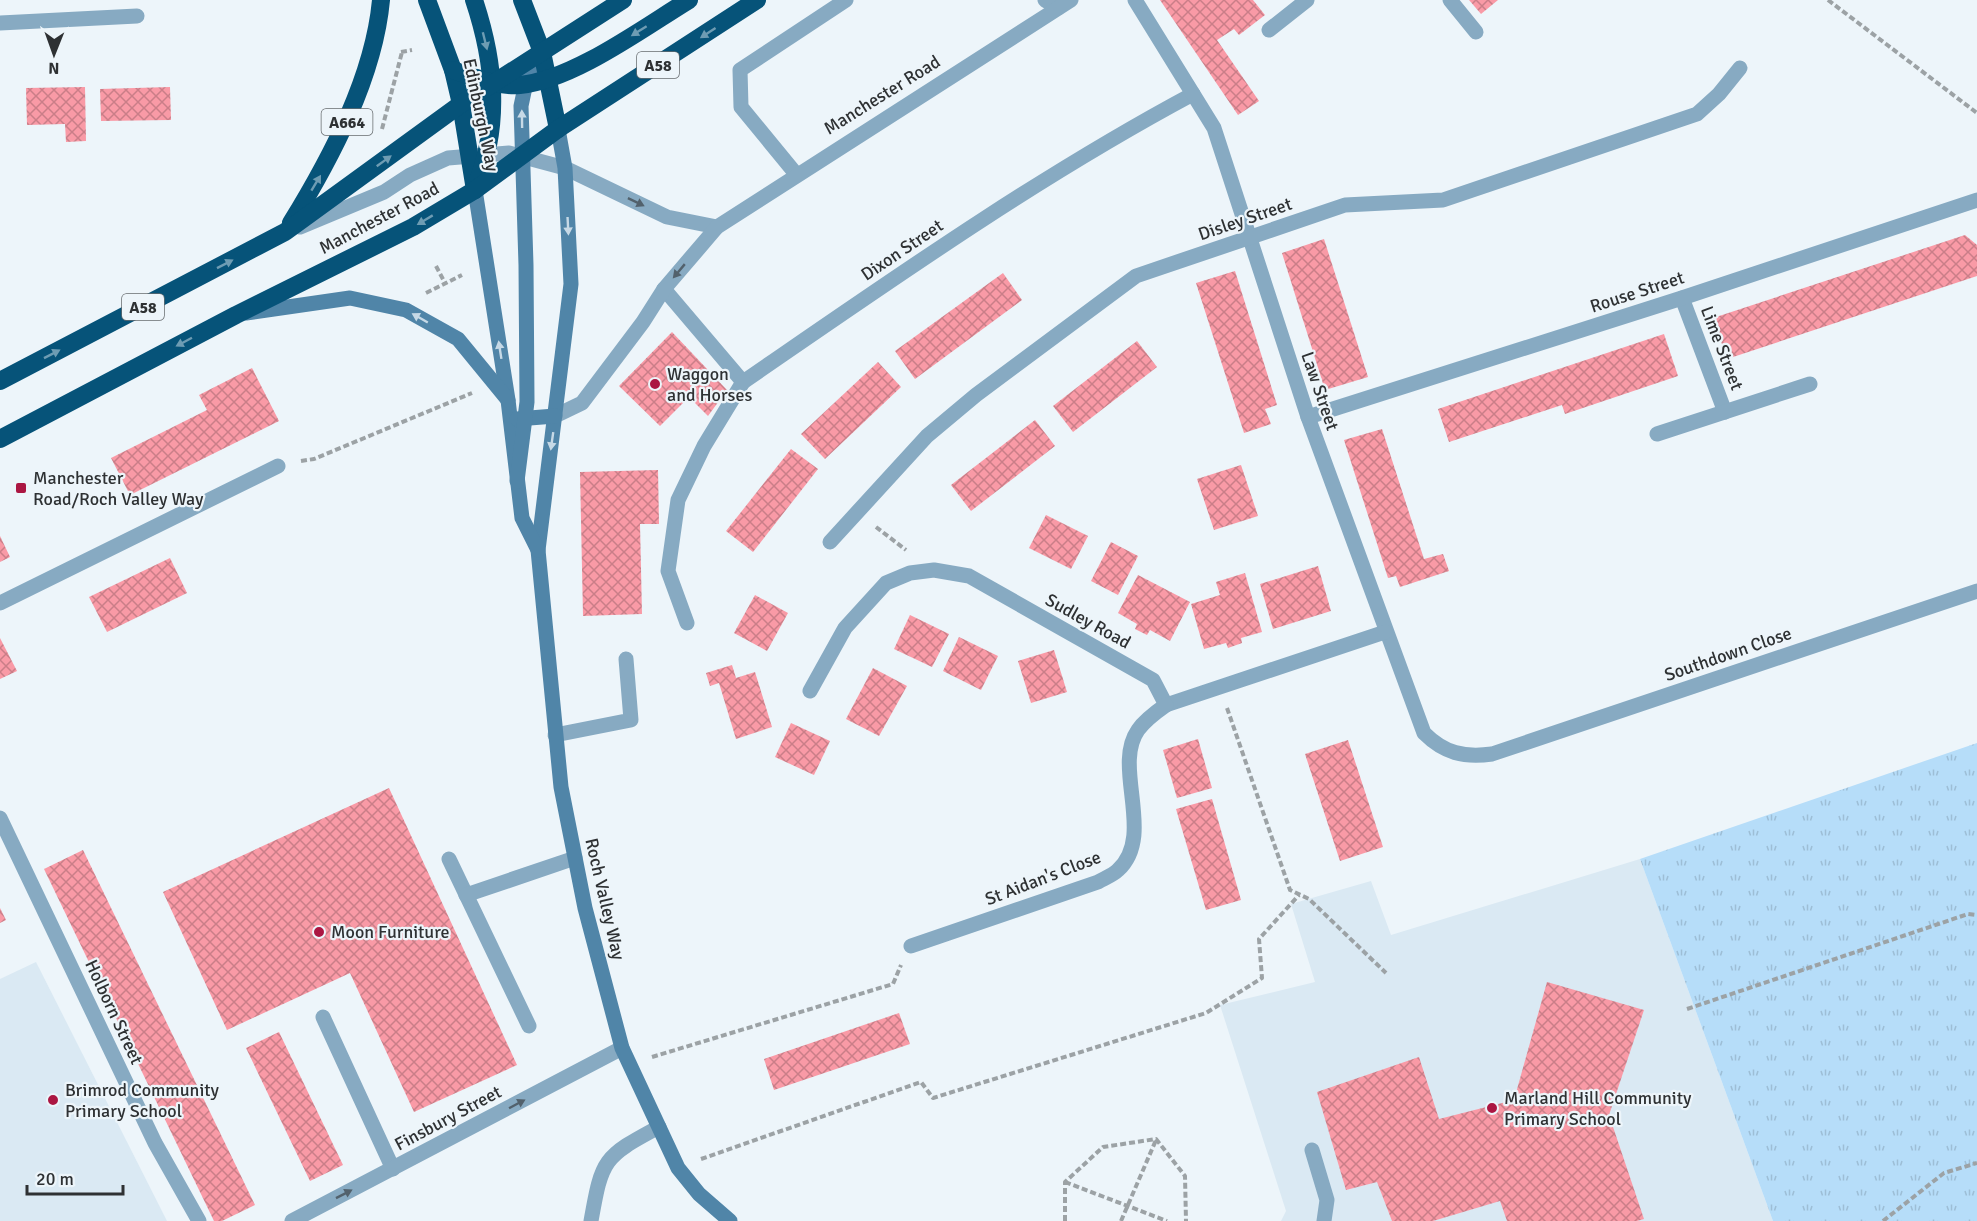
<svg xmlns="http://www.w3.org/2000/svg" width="1977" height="1221" font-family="Signika,sans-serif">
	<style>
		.built { fill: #dae9f3 }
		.park { fill: url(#park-tufts) }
		.building { fill: url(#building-cross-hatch) }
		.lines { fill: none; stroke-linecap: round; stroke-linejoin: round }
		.path { stroke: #9ca2a5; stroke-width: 4; stroke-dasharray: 6 3; stroke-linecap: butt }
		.lane { stroke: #87aac2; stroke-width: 15 }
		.street { stroke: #87aac2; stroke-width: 15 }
		.secondary { stroke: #5085a8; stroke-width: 15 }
		.highway { stroke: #065379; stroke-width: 18 }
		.oneway { fill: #6e9cb3 }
		.oneway2 { fill: #c6d9e6 }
		.oneway3 { fill: #52616c }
		.poi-dot { fill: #ab1642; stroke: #edf5fa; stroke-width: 2 }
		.labels { text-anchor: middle; stroke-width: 4.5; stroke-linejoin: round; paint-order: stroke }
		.shield { fill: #edf5fa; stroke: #676c6f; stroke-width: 1.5 }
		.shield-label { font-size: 16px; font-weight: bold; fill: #2e3133 }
		.street-label { font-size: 18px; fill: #2e3133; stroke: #edf5fa }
		.poi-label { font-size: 18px; fill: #2e3133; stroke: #edf5fa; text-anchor: start }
	</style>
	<defs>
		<pattern id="park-tufts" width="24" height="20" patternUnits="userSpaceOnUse" patternTransform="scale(1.5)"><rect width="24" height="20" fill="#b6ddf9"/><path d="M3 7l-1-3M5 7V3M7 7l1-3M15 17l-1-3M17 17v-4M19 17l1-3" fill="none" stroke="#9dbed6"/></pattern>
		<pattern id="building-cross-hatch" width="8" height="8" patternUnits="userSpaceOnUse" patternTransform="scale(1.5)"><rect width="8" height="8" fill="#f99aa6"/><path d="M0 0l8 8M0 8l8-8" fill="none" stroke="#ca7e88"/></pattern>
	</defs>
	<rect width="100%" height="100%" fill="#edf5fa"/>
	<g class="built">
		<path d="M1640,859L1773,1221H1281L1286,1211L1220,1005L1315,982L1291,904L1371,881L1391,935Z"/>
		<path d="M36,962L167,1221H0V979Z"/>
	</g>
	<path class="park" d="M1977,743V1221H1773L1640,859Z"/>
	<g class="building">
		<path d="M1160,0H1253L1265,15L1239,35L1234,29L1217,40L1259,101L1238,115Z"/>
		<path d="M1469,0H1498L1481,14Z"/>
		<path d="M85,87L86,141L66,142L65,124L27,125L26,88Z"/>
		<path d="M170,87L171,120L101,121L100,89Z"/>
		<path d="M1965,235L1977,245V276L1727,359L1713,318Z"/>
		<path d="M1324,239L1368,377L1325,390L1282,253Z"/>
		<path d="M1235,271L1277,405L1265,409L1271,424L1244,433L1196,283Z"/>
		<path d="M1003,273L1022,300L915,379L895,351Z"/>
		<path d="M672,332L727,390L708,416L689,397L660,426L619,386Z"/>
		<path d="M1664,334L1678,376L1565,414L1562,405L1449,442L1438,409Z"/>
		<path d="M1137,341L1157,367L1073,432L1053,406Z"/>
		<path d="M878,362L901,387L825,459L801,434Z"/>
		<path d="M252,368L279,421L130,495L111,458L207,410L199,395Z"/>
		<path d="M1035,420L1055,446L971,511L951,485Z"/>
		<path d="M1382,429L1424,559L1443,554L1449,571L1400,587L1396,576L1388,578L1344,440Z"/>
		<path d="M791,449L818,469L753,552L726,531Z"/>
		<path d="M1241,465L1258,516L1214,530L1197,479Z"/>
		<path d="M658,470L659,524H640L642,614L583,616L580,472Z"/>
		<path d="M1046,515L1088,536L1071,569L1029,548Z"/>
		<path d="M0,536L10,557L0,562Z"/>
		<path d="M1111,542L1138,556L1118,595L1091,581Z"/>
		<path d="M170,558L187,593L107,632L89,597Z"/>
		<path d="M1318,566L1331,611L1273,629L1260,584Z"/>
		<path d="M1245,573L1262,632L1241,638L1242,643L1228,648L1226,643L1204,649L1191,604L1220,595L1216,582Z"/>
		<path d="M1138,575L1190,602L1170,641L1150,630L1147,635L1135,629L1137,624L1118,613Z"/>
		<path d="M755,595L788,613L767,651L734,633Z"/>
		<path d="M910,615L949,634L932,667L894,649Z"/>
		<path d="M959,637L998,656L981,690L943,671Z"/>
		<path d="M0,638L17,671L0,679Z"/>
		<path d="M1054,650L1067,692L1031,703L1018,661Z"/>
		<path d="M732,665L736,678L755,672L772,727L736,739L719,683L710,686L706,673Z"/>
		<path d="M873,668L907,686L879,736L846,719Z"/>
		<path d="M791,723L830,741L814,775L775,757Z"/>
		<path d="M1198,739L1212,788L1177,798L1163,750Z"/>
		<path d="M1348,740L1383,847L1340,861L1305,754Z"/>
		<path d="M389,788L517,1065L414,1112L350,973L227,1030L163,892Z"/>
		<path d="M1212,799L1241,900L1206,910L1176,809Z"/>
		<path d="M83,850L255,1205L222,1221H214L44,869Z"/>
		<path d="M0,908L6,920L0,923Z"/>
		<path d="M1547,982L1644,1010L1609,1115L1644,1219L1637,1221H1507L1500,1201L1433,1221H1392L1377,1182L1346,1190L1317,1092L1419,1057L1439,1119L1514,1100Z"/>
		<path d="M899,1013L910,1044L774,1090L764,1059Z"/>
		<path d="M279,1032L343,1165L310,1181L246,1048Z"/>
	</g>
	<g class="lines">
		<g class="path">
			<path d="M1828,0L1977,113"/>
			<path d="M401,52L412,50"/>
			<path d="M382,129L402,52"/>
			<path d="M436,266L445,283"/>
			<path d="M426,293L462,275"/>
			<path d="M301,461L314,459L472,393"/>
			<path d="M876,527L906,550"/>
			<path d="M1227,708L1290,890L1309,899L1386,973"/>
			<path d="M1687,1009L1968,914L1977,915"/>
			<path d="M652,1057L893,984L901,965"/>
			<path d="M701,1159L921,1082L933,1098L1206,1013L1262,978L1259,939L1299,895"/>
			<path d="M1065,1182L1167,1221"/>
			<path d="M1065,1221V1182L1103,1147L1156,1139L1185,1176L1186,1221"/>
			<path d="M1121,1221L1156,1140"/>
			<path d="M1883,1221L1944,1173L1977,1163"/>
		</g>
		<g class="lane">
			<path d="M1045,0L1058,8"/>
			<path d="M796,174L741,107L740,70L846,0"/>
			<path d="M664,289L743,382C890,281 1036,178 1193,94"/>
			<path d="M687,623L668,571L678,500L704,446L743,382"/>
			<path d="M555,735L631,720L626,659"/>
			<path d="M449,859L529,1026"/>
			<path d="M466,895L575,858"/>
			<path d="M1312,1150L1327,1200L1324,1221"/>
		</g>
		<g class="street">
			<path d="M1135,0L1214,128L1308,417L1424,733C1444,753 1464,758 1492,754L1977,591"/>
			<path d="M1450,0L1476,32"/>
			<path d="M0,23L137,16"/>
			<path d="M1269,30L1307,0"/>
			<path d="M300,227L384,192L410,175L448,158L509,153L565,168L667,217L717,227"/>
			<path d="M1682,298L1725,412"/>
			<path d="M555,416L582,403L643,322L664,289L717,227L1071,0"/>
			<path d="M1308,417L1682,298L1977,200"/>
			<path d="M1657,434L1810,384"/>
			<path d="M830,542L927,436L976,395L1136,276L1345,205L1443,200L1697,114L1719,94L1740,68"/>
			<path d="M0,603L278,466"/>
			<path d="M810,691L845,628L886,583L910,573L934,570L969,576L1153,680L1166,705L1385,632"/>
			<path d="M0,818L155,1143L199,1221"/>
			<path d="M911,946L1098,882C1105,878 1113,875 1118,870C1156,835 1112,767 1138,730C1145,720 1156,712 1166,705"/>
			<path d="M323,1017L393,1169"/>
			<path d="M292,1221L622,1048"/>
			<path d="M591,1221C602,1159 603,1157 659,1127"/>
		</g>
		<g class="secondary">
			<path d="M558,129L565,168L571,284L538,550L561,787L585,908L622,1048L678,1168L699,1194L730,1221"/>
			<path d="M475,190L508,400L522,518L538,550"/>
			<path d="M246,313L350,298L406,310L458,339L508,400"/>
			<path d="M517,419L555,416"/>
			<path d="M517,481L527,402L526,265L521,106L528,73L540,54"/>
		</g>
		<g class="highway">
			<path d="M427,0L453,70L461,104L475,190"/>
			<path d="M474,0C495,63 501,126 475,188"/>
			<path d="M522,0L542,52L558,129"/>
			<path d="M453,70C474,77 497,87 520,85C573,80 643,28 689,0"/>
			<path d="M291,223C331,158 374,77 381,0"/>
			<path d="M0,381L285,232L461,104L623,0"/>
			<path d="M0,439L236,315L413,227L475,190L558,129L757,0"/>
		</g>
	</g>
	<defs><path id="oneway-solid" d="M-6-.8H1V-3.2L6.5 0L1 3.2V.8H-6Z" transform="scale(1.5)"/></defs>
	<g class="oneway">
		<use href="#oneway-solid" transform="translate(639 31) rotate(148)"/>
		<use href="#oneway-solid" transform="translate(708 33) rotate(147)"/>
		<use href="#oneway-solid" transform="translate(485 41) rotate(76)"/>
		<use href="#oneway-solid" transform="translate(384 161) rotate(-36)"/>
		<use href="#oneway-solid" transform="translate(316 183) rotate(-59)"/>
		<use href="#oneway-solid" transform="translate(425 220) rotate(149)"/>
		<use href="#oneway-solid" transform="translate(225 264) rotate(-27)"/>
		<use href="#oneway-solid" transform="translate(184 342) rotate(152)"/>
		<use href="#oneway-solid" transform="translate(52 354) rotate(-27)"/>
	</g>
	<g class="oneway2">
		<use href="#oneway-solid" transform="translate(522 119) rotate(-91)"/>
		<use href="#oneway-solid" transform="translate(568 226) rotate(87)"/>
		<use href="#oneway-solid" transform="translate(420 318) rotate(-150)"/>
		<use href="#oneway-solid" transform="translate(500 350) rotate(-99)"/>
		<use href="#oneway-solid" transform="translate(552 441) rotate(98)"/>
	</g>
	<g class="oneway3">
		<use href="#oneway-solid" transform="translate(636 202) rotate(26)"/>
		<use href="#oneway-solid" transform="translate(679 271) rotate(130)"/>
		<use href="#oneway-solid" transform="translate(517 1104) rotate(-28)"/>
		<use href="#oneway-solid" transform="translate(344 1194) rotate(-27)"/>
	</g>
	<g class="poi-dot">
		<circle cx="655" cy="384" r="6"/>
		<rect x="15" y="482" width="12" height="12" rx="3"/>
		<circle cx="319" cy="932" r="6"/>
		<circle cx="53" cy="1100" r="6"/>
		<circle cx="1492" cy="1108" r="6"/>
	</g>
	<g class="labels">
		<g class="shield">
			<rect x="637" y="52" width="42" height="26" rx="4.5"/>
			<rect x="321.5" y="109" width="51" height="26" rx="4.5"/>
			<rect x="122" y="294" width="42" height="26" rx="4.5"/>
		</g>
		<g class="shield-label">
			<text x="658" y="71">A58</text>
			<text x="347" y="128">A664</text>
			<text x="143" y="313">A58</text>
		</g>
		<g class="street-label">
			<text transform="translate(882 95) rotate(-32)" y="6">Manchester Road</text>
			<text transform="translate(481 115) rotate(78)" y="6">Edinburgh Way</text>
			<text transform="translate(379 218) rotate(-28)" y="6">Manchester Road</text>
			<text transform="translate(1245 219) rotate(-19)" y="6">Disley Street</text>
			<text transform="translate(902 250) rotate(-34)" y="6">Dixon Street</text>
			<text transform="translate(1637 292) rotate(-18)" y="6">Rouse Street</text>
			<text transform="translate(1722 348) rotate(69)" y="6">Lime Street</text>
			<text transform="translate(1320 391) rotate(71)" y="6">Law Street</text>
			<text transform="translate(1088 621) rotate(29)" y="6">Sudley Road</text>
			<text transform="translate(1728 654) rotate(-19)" y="6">Southdown Close</text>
			<text transform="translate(1043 878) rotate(-21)" y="6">St Aidan's Close</text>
			<text transform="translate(605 899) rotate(77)" y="6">Roch Valley Way</text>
			<text transform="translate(114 1012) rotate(65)" y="6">Holborn Street</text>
			<text transform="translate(448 1118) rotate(-28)" y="6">Finsbury Street</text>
		</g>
		<g class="poi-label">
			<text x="667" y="380">Waggon<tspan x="667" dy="21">and Horses</tspan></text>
			<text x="33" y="484">Manchester<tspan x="33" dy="21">Road/Roch Valley Way</tspan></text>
			<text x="331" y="938">Moon Furniture</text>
			<text x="65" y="1096">Brimrod Community<tspan x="65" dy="21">Primary School</tspan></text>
			<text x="1504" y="1104">Marland Hill Community<tspan x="1504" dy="21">Primary School</tspan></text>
		</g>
	</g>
	<g transform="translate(54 54) rotate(181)" stroke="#edf5fa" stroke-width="4.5" paint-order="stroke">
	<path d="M0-4.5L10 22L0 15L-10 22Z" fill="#2e3133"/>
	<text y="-9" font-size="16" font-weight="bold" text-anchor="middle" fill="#2e3133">N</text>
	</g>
	<path d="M27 1185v9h96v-9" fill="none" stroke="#2e3133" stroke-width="3"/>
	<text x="36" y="1185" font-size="18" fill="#2e3133" stroke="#edf5fa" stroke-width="4.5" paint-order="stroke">20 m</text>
</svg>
